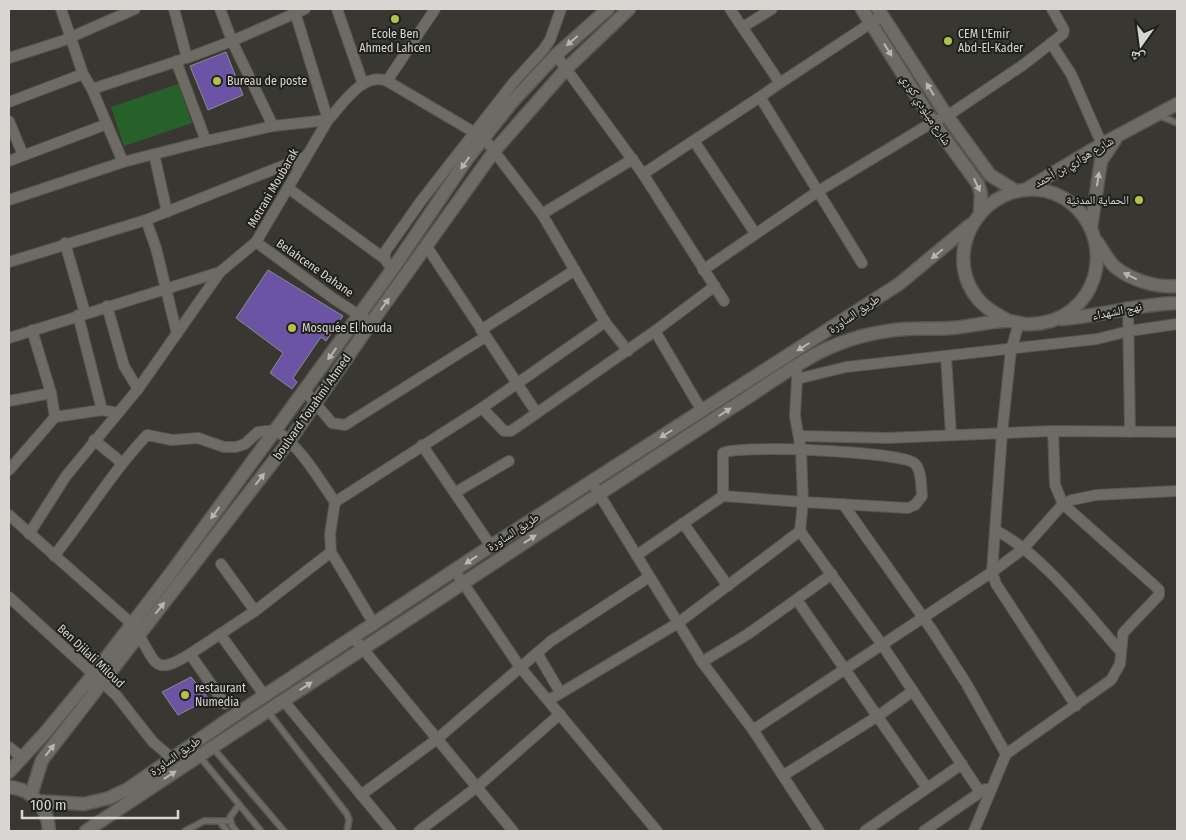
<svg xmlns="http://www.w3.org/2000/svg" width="1186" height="840" font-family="'Fira Sans Condensed','Noto Naskh Arabic',sans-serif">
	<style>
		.green { fill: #27612a }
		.building { fill: #6c54a4; stroke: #8b8a91 }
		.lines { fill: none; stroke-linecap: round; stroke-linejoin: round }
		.service-casing { stroke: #575650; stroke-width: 8 }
		.minor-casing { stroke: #575650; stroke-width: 12 }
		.secondary-casing { stroke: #575650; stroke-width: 15 }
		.service { stroke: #6d6b64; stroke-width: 5 }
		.minor { stroke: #6d6b64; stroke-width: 10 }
		.secondary { stroke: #6d6b64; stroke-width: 12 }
		.oneway { fill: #b7b6b1 }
		.poi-dot { fill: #b2c34c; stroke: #1f1f1c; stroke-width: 2 }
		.labels { text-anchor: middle; stroke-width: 4; stroke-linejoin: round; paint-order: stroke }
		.poi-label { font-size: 12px; fill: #d7d6d2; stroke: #1f1f1c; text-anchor: start }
		.street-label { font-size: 12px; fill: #d7d6d2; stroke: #1f1f1c }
	</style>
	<rect width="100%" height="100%" fill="#393731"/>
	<path class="green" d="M178,84L192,123L124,146L111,107Z"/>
	<g class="building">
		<path d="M226,52L243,95L208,110L190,66Z"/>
		<path d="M268,270L343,316L326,341L321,337L293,378L297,382L292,389L270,373L283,353L236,318Z"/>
		<path d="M191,677L209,699L178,715L162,692Z"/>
	</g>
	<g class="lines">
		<defs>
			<g id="service">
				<path d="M1160,116L1177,123"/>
				<path d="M268,712L347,814L349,820L347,831"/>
				<path d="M213,748L284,831"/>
				<path d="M200,757L261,831"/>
				<path d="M220,822L227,831"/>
				<path d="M185,831L204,821H230"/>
				<path d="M236,831L232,826L230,817L239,805"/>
			</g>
			<g id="minor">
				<path d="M174,9L187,58L232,41L220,9"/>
				<path d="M305,9L232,41L273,126L328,120C342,105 363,71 387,81L484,138L542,214L605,322L628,351"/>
				<path d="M337,9L363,84"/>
				<path d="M730,9L780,83L883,15"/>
				<path d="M743,27L772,9"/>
				<path d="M1051,43L1071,74L1104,149"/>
				<path d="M556,55L643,174L724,301"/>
				<path d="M9,58L62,41L135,9"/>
				<path d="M176,61L206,141L273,126"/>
				<path d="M83,74L92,89L123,162L206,141"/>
				<path d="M387,81L435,9"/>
				<path d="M780,83L760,97L862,263"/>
				<path d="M92,89L181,60"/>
				<path d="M9,102L83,74L61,9"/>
				<path d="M9,121L23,155"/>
				<path d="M694,141L755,233"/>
				<path d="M154,154L167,212"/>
				<path d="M9,161L107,124"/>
				<path d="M643,174L760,97"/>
				<path d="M288,188L385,259"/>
				<path d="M9,200L123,162"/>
				<path d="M542,214L633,159"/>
				<path d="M256,242L334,299L365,319"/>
				<path d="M65,243L85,313"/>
				<path d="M427,247L536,412"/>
				<path d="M9,262L146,220"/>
				<path d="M392,270L385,259V252L421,201L513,83L543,50L550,40L561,9"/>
				<path d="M703,270L817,192L933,122L947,116L1023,65L1063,34L1064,30L1052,9"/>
				<path d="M107,306L124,366L138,389"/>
				<path d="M1128,307L1130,432"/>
				<path d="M78,315L102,410"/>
				<path d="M1019,323L1011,350L1002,433L992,572L996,584L1076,706"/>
				<path d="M481,330L575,270"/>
				<path d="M655,331L702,411"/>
				<path d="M177,334L156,248L146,220L305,157"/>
				<path d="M9,338L220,272L256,242L328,120L294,9"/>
				<path d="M946,356L951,435"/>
				<path d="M797,379L846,367L1097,339L1129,331L1177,324"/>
				<path d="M305,391L332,423L345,425L485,337"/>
				<path d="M9,401L51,393"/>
				<path d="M482,408L605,322"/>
				<path d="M55,417L102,410L118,413"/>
				<path d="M800,436L888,438L1053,431L1177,432"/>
				<path d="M94,440L121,462"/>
				<path d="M422,445L491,546"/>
				<path d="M9,470L55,417L51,393L32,330"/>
				<path d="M591,481L702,662L753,730L819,831"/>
				<path d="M456,492L509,461"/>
				<path d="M723,496V453C739,444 901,452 914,463C922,469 921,487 922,496L915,505L908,508L803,502L801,450L795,416L797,379L796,366"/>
				<path d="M335,502L482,408L504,431H511L655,331L715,286"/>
				<path d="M843,504L932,630L966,683L1006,754L974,831"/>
				<path d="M9,515L132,624"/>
				<path d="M683,523L728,586"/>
				<path d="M995,530C1041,553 1087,613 1121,652"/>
				<path d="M29,534L66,476L138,389L220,272"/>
				<path d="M637,555L723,496L803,502L800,531L883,646L980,792"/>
				<path d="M54,556C86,516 112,472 147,435L172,440L198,438L224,447H236L245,444L258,432L276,430C302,449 317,476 335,502L330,534L331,552L374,624"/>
				<path d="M221,564L255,611"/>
				<path d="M455,571L520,667L657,831"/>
				<path d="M9,597L116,695L153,742L173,759"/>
				<path d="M797,600L927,788"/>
				<path d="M220,634L265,696"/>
				<path d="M139,635C157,666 155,675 190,654L225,704"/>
				<path d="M354,638L513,831"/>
				<path d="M537,653L560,692"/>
				<path d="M190,654L255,611L331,552"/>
				<path d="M702,662L748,634L832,574"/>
				<path d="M283,700L391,831"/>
				<path d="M549,700L678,623L800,531"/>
				<path d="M753,730L992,572L1023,549L1063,504L1072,500L1096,495L1177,491"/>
				<path d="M9,747L23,758"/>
				<path d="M1006,754L1111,680L1120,664L1123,633L1159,595V590L1155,586L1063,504L1055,485L1053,431"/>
				<path d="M784,775L878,716L913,691"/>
				<path d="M361,795L437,739L551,641L649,577"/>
				<path d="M419,831L477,787L560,714"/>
				<path d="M865,831L962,764"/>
				<path d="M924,831L985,789"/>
			</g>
			<g id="secondary">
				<path d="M862,9L933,122L978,184L981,194L980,213"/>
				<path d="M878,9L947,116L990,175L1016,191"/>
				<path d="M1025,190L1102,144L1177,104"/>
				<path d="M1091,227L1101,161L1115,140"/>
				<path d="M1097,242C1103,250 1108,261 1115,267C1131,280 1157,288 1177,286"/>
				<path d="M1061,319C1100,316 1138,304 1177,303"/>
				<path d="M9,772L44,734L93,675L171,573L392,270L467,159L512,102L556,55L608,9"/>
				<path d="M9,787C33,789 48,808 49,831"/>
				<path d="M31,795L42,760L290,440L371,323L495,150L567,68L629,9"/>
				<path d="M37,801L84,804L109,798L128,789L229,719L491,546L899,284L970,225"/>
				<path d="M86,831C235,731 387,634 536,535C601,492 666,450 731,408C760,390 789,368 820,352C846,339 877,331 906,329C921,328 936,329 951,328C968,327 985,322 1003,321C1010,320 1017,323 1025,324C1042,325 1060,320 1073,309C1115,274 1099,204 1046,191C986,178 939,249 977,298C985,308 996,314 1007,320"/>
			</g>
		</defs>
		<use href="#service" class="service-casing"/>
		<use href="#minor" class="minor-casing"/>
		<use href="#secondary" class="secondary-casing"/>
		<use href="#service" class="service"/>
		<use href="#minor" class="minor"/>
		<use href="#secondary" class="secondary"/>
	</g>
	<defs><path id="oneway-solid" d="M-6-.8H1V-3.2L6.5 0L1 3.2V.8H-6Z" transform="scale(1.25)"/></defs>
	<g class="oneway">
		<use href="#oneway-solid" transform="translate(572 41) rotate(139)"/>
		<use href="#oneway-solid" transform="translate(888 50) rotate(58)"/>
		<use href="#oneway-solid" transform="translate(930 89) rotate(-122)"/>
		<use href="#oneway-solid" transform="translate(465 163) rotate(125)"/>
		<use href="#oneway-solid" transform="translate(1098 179) rotate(-81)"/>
		<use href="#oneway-solid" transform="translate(977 185) rotate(65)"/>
		<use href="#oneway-solid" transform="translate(937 254) rotate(140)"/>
		<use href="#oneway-solid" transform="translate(1130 276) rotate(-154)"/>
		<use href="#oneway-solid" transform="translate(385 304) rotate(-54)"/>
		<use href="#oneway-solid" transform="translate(803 347) rotate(148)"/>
		<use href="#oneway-solid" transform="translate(332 354) rotate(126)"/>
		<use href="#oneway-solid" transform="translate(725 412) rotate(-33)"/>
		<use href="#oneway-solid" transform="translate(666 434) rotate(148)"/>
		<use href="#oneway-solid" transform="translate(260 479) rotate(-52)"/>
		<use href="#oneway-solid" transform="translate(215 513) rotate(126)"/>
		<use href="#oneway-solid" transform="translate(530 539) rotate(-33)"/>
		<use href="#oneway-solid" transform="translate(471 560) rotate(146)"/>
		<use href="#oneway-solid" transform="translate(160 608) rotate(-52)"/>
		<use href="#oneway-solid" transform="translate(306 686) rotate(-33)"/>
		<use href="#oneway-solid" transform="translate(50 750) rotate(-52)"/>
		<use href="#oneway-solid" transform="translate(170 775) rotate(-33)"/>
	</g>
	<g class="poi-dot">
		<circle cx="395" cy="19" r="5"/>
		<circle cx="948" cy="41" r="5"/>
		<circle cx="217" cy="81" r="5"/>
		<circle cx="1139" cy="200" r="5"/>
		<circle cx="292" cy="328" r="5"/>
		<circle cx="185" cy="695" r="5"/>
	</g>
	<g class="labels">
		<g class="poi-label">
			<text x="395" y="38" text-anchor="middle">Ecole Ben<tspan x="395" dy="14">Ahmed Lahcen</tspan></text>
			<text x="958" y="38">CEM L'Emir<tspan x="958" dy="14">Abd-El-Kader</tspan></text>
			<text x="227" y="85">Bureau de poste</text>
			<text x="1129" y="204" text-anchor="end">الحماية المدنية</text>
			<text x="302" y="332">Mosquée El houda</text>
			<text x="195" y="692">restaurant<tspan x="195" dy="14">Numedia</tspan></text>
		</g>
		<g class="street-label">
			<text transform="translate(926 110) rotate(57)" y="4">شارع ميلودي كوري</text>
			<text transform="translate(1074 162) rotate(-30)" y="4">شارع هواري بن أحمد</text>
			<text transform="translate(273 188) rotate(-60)" y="4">Motrani Moubarak</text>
			<text transform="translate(315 268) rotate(35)" y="4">Belahcene Dahane</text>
			<text transform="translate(1117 311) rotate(-11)" y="4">نهج الشهداء</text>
			<text transform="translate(854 314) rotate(-34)" y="4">طريق الساورة</text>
			<text transform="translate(312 407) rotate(-55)" y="4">boulvard Touahmi Ahmed</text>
			<text transform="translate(513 532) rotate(-33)" y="4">طريق الساورة</text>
			<text transform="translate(91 656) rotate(43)" y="4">Ben Djilali Miloud</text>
			<text transform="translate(175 756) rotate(-35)" y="4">طريق الساورة</text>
		</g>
	</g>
	<rect width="1186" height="840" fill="none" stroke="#d7d6d2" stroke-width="20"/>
	<g transform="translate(1141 45) rotate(194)" stroke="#1f1f1c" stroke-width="4" paint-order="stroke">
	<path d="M0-4L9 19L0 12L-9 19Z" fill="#d7d6d2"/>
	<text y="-8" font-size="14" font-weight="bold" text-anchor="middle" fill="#d7d6d2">ش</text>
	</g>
	<path d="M22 810v8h156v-8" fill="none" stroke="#d7d6d2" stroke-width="2.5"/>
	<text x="30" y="810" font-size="15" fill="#d7d6d2" stroke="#1f1f1c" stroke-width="4" paint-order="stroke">100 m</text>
</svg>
